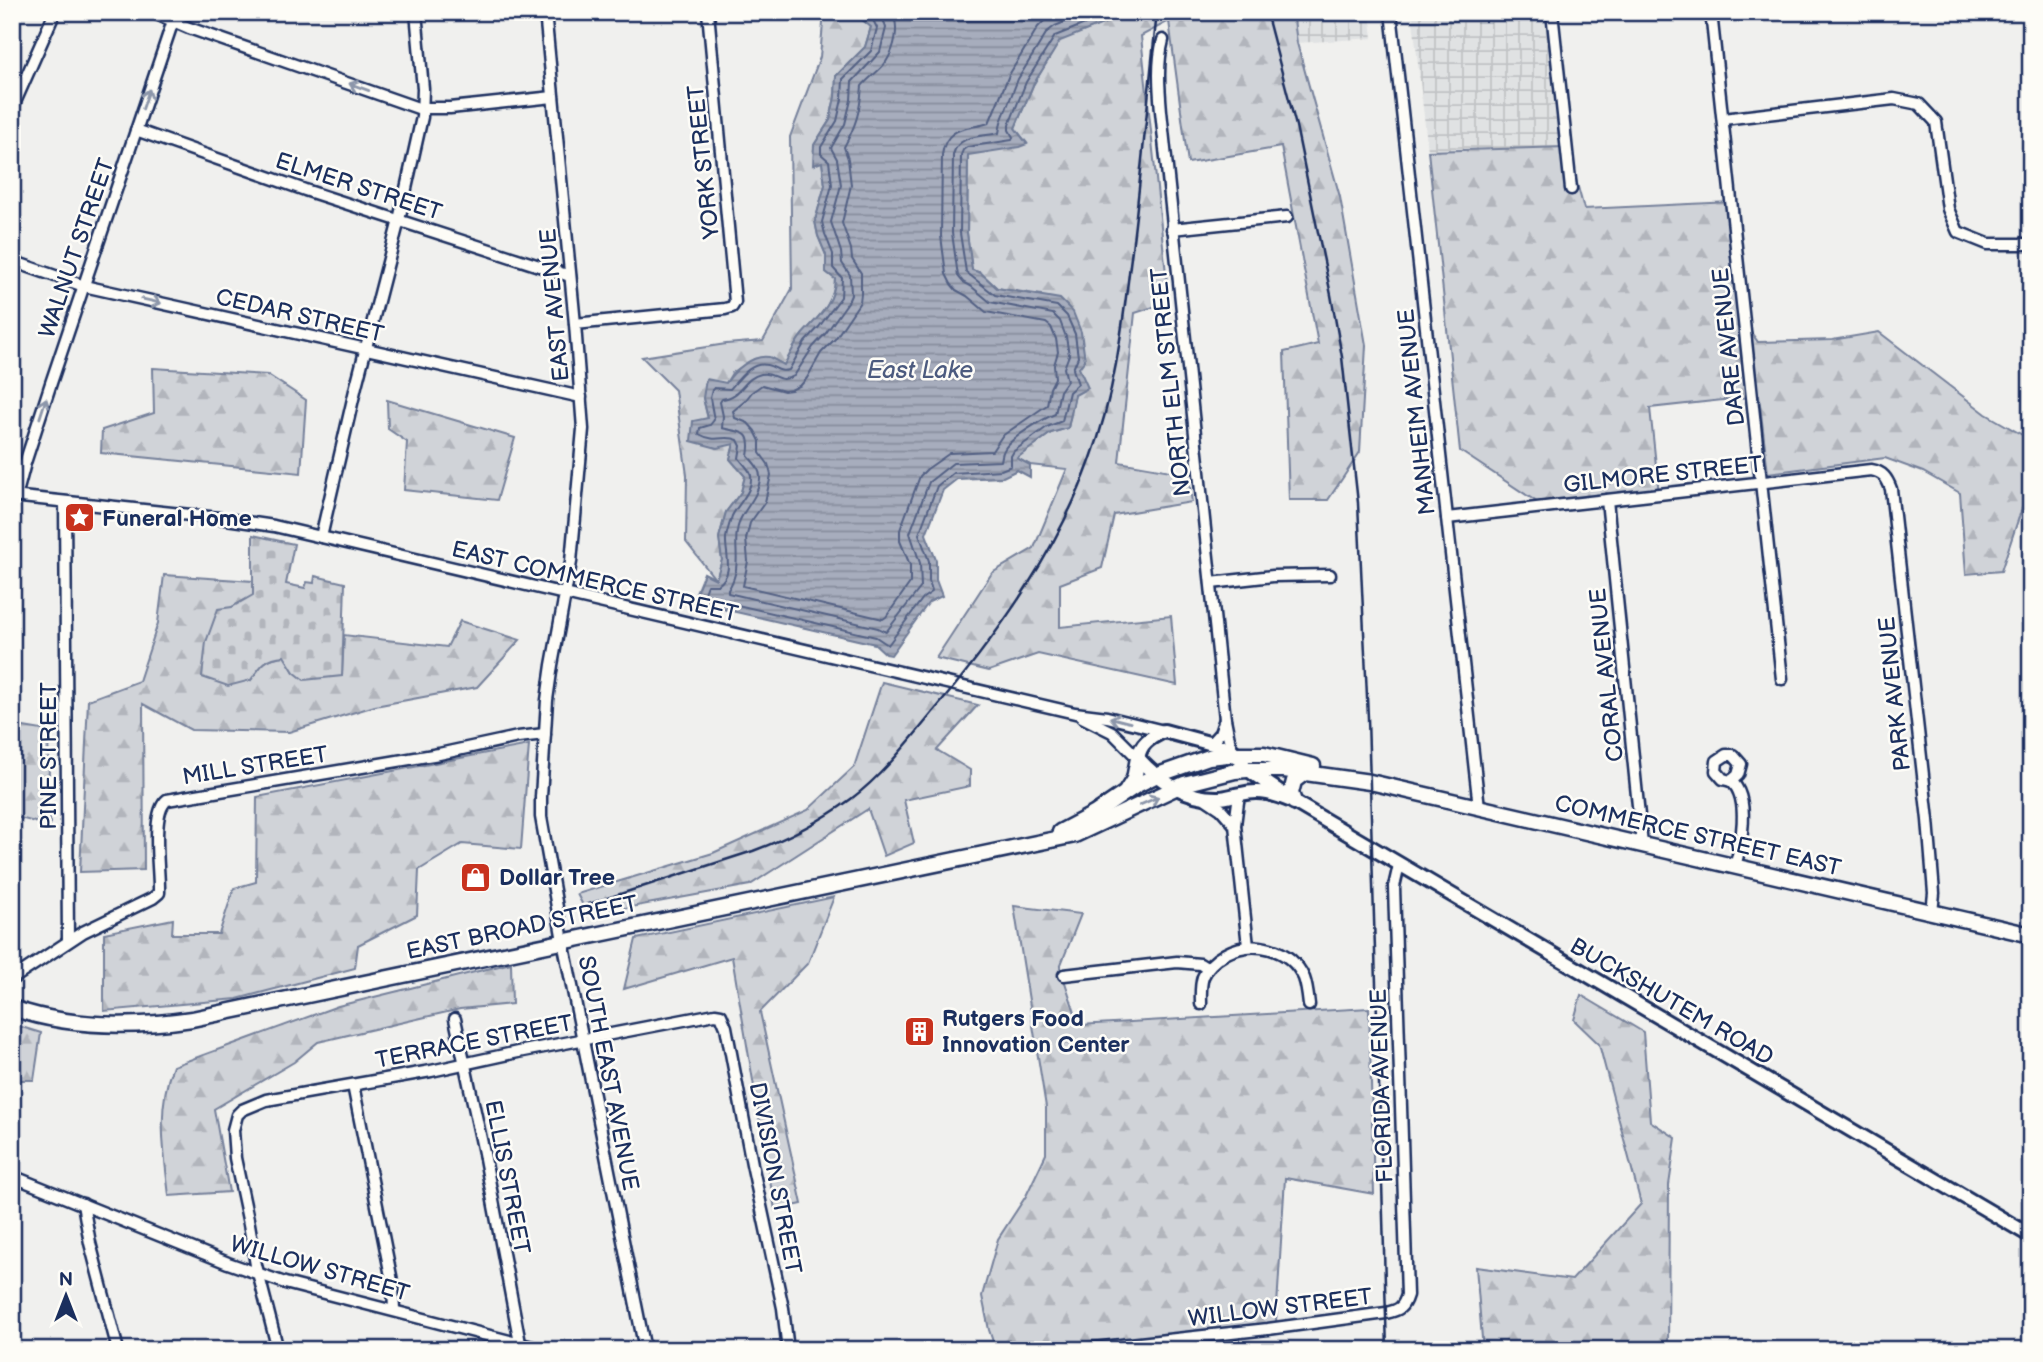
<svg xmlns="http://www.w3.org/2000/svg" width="2043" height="1362" font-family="'Balsamiq Sans',sans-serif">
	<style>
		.industrial { fill: url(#industrial-grid) }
		.forest { fill: url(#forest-firs); stroke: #76819b; stroke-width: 2 }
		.cemetery { fill: url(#cemetery-stones); stroke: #76819b; stroke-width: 2 }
		.water { fill: url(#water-rules); stroke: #6f7b97; stroke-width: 2 }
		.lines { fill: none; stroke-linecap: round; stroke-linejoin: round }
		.shore { stroke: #536184; stroke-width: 2 }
		.minor-casing { stroke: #1b2f5e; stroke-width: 15 }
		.major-casing { stroke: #1b2f5e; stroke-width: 18 }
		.highway-casing { stroke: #1b2f5e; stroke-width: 19 }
		.minor { stroke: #fdfcf7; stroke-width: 10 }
		.major { stroke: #fdfcf7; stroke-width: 12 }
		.highway { stroke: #fdfcf7; stroke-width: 14 }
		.rail { stroke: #1b2f5e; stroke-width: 2.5 }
		.oneway { stroke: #8c96aa }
		.labels { text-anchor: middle; stroke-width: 5; stroke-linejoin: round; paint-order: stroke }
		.street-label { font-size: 23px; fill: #1b2f5e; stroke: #fdfcf7 }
		.poi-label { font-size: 23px; font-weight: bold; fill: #1b2f5e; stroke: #fdfcf7; text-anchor: start }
		.water-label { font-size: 24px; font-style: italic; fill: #4c5b7f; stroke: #fdfcf7 }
	</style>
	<defs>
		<pattern id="industrial-grid" width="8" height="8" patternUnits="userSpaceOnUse" patternTransform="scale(1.75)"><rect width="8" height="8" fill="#e0e2e3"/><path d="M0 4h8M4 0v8" fill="none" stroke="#c0c2c5"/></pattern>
		<pattern id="forest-firs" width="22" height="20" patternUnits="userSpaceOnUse" patternTransform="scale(1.75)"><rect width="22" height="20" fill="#d0d3d8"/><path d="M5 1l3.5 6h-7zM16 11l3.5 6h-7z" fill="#b2b5bc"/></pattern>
		<pattern id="cemetery-stones" width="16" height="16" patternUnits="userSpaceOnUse" patternTransform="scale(1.75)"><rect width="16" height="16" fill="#d0d3d8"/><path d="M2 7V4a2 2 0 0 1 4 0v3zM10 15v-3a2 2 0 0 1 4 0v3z" fill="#b2b5bc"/></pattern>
		<pattern id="water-rules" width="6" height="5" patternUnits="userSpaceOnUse" patternTransform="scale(1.75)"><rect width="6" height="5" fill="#a7adbd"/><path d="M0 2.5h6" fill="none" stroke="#878d9d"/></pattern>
	</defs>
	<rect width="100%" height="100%" fill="#f0f0ee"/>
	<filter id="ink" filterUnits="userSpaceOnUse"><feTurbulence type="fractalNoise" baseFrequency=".0143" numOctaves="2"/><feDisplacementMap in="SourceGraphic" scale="14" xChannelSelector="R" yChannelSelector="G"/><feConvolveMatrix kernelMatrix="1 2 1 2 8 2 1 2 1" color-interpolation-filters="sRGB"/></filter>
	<g filter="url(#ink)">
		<g class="industrial">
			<path d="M1293,12H1370L1373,38L1297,43Z"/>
			<path d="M1412,12H1553L1567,147L1428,151Z"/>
		</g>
		<g class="forest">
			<path d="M824,12H870L860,18L871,27L865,47L836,76L835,97L830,120L814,145V165L822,161L825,185L815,221L818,236L826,255V272L835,279C835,304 817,318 802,335C795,344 790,356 784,365L767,357L754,359L732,373L726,383L703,398L708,419L734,444L730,459L745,476L741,492L726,512L719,538L722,560L716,580L686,542L687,475L675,390L642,357L726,344L763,341L792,289L790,137L820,57Z"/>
			<path d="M1109,12H1293L1297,43L1340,197L1366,345L1360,452L1328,500H1289L1284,352L1318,344L1281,147L1188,163L1169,21L1141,36L1169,302L1135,313L1119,462L1188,474L1192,502L1114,515L1102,568L1060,584V627L1171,616L1177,685L1038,654L989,671L936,658L992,573L1034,548L1067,469L1030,465L1016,458L1051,433L1068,428L1075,394L1041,295L997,288L981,273L972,270L967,233L968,154L1027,143L1015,128L1033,85L1060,40L1110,21Z"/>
			<path d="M1567,147L1584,209L1731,202L1743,321L1758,342L1832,340L1879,332L1986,414L2031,440V481L2001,571L1966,574L1960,493L1923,472L1885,458L1768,473L1759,396L1650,408L1659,494L1543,506L1460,451L1428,151Z"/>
			<path d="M153,368L268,375L306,400L301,473L101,453L102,430L154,413Z"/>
			<path d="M387,400L515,438L497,500L404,490L407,442L388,429Z"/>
			<path d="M164,575L253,581V596L232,607L251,680C261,665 266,657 285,656L294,672L342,676L344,635L447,647L460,621L520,640L477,687L375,706L289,732L191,730L143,704L144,870L80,872L88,700L139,681L158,623Z"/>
			<path d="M882,682L978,705L937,750L970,770V786L904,800L914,843L884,856L868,809L750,885L588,915L577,894L713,853L808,810L854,767Z"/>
			<path d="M12,725L48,731L50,826L12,816Z"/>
			<path d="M529,745L521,849L462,844L419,870L417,915L358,945L355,968L237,999L104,1011V933L173,919L172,934H219L234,888L256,882L257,797Z"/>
			<path d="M834,897L808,963L760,1012L802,1204L775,1210L732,957L624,989L636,939Z"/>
			<path d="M1014,906L1081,914L1060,967L1079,1025L1369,1008L1374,1194L1285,1178L1276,1322L1065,1350H996L989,1330L982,1296L998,1239L1026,1196L1046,1154V1107Z"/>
			<path d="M511,963L512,1004L460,1009L318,1042L294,1062L214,1109L229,1192L169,1196C164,1152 156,1108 173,1066L338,1006Z"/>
			<path d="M1581,995L1643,1032L1650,1121L1676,1138L1669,1185L1668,1350H1483L1476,1267L1572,1280L1641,1204L1599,1044L1574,1020Z"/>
			<path d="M12,1024L41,1033L34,1080H12Z"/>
		</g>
		<path class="cemetery" d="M253,535L294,544L286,584L305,588L307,582L314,583L315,576L345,583L342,676L304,680L294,672L284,656C266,657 261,665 251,680L228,686L202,677L206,642L218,609L232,607L253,595Z"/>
		<path class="water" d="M870,12H1109L1110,21L1060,41L1033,85L1015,128L1027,144L1019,147L968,155L967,233L972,270L981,273L997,288L1060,299L1073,312L1081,332L1085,360L1079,368L1088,388L1075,395L1068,428L1051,433L1017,458L1030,465V477L1017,470L1003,477L957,479L943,490L926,534L936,560V580L942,596L929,602L891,655L886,654L875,644L714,607L702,610L690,607L704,573L716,579L722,560L719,538L726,512L741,492L745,476L730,459L734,444L717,448L691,441L693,421L708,418L703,398L706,379L726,383C734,371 752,354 769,357C774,359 780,363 784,365C790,355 795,343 802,335C817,318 835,303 835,279L826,272V255L818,236L815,221L825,185L822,162L813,165L814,145L830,120L835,97L836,76L865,47L871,27L860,18Z"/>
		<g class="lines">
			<g class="shore">
				<path d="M872,12V18L877,28L871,51L843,79L842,99L837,121L821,147V154L829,161L832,185L822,222L825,234L833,254V268L842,278L841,297L819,327L805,342L789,370C779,373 776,367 767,365C751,361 739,379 730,389L714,388L712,390L710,398L714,420L710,425L700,428L699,434C717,444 724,434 738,440L741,446L739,458C742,463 751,470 751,476C753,492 738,503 732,516C730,522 727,532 726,538C725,554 735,573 718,585H707L702,598L704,602L716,600L876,637L888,645L923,598L932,592L929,581V561L919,534L937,486L953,473L1001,470L1011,466V456L1014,451L1047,427L1062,421L1069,392L1078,384L1073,369L1078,357L1075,334L1067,316L1057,306L995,295L966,272L960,233L961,155L963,150L967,147L1012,140L1013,137L1009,130V125L1026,82L1055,36L1100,18L1102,12"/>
				<path d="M881,12L886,28L880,52L852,82L851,100L845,124L831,148L837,159L841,185L831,222L841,252L842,263L850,275L851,295L848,302L826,333L813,347L794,376C778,385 774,371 761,374C743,378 742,397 722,399L720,402L723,416L722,428C740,433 753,428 748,456C754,463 761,469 760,480C757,498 747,505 740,520C730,545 745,563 728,590V593L878,628L886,632L921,587L920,563L910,533L929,482L953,463L1001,461C1002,457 1002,453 1004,450C1010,438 1043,419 1055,414L1060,391L1067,381L1064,368L1069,355L1066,337L1060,321L1053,314L990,302L972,287L963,282L958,276L952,233L953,155C958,134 982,137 999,133L1001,122L1018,79L1047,32L1055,26L1090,12"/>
				<path d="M892,12C900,27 895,48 886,62C880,71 869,77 862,86C860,112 856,125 844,147L848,159L851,185L842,223L851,249L852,259L861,273V294L860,302L835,339L821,353L807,378L801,385L791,390L784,391L762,385L752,392L745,401L733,411L735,418L748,423L755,431L760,441V453L768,464L771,475L765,502L750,523L746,539L748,561L743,586L883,619L886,617L910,583V565L900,541V530L920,476L927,469L950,453L992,451L1002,436L1047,405L1050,388L1055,378L1054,365L1058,352L1056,339L1051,327L1046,323L986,312L967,296L956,290L951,284L946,274L941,236L942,155C946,125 967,130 989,123L1009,75L1038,27L1046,19L1061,12"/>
			</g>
			<defs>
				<g id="minor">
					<path d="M152,12L189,28L418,108H450L553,97"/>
					<path d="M545,12L575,324L583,429L571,562L552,665L547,700L541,797V817L563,941L645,1350"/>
					<path d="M1391,12L1479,807"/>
					<path d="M1552,12L1571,189"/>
					<path d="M1711,12L1782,679"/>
					<path d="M1163,40C1157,63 1159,87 1161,111L1225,719L1231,749"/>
					<path d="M12,109L55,12"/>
					<path d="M1723,119L1894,99L1919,104L1936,122L1948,209L1958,232L1988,244H2031"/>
					<path d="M136,130L305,190L570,276"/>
					<path d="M1172,229L1287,217"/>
					<path d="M12,261L84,286L581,397"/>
					<path d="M575,324L725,309L732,307L735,302L708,12"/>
					<path d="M12,496L219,518L274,526L1075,713L1107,717L1164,731"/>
					<path d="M16,497L25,463L51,383L176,12"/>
					<path d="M1607,500L1642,845"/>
					<path d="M65,502L68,941"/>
					<path d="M1447,518L1871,470C1883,472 1887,478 1891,489L1928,820L1934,893L1932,913"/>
					<path d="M321,537L356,386L399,220L422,117L423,89L416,12"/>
					<path d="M1211,583L1273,576L1330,575"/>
					<path d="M1082,717L1112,732L1138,758"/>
					<path d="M1211,743L1220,733L1225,719"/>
					<path d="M1726,755H1733L1741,764L1738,775L1731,781L1723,779L1716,771L1717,761Z"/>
					<path d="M1731,781C1751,798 1741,845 1735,867"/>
					<path d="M1239,794L1235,825L1248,946"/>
					<path d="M1206,799L1221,809L1235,825"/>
					<path d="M1064,975L1177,962L1200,964L1208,969"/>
					<path d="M12,979L83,932L153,898L159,893C160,871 150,813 167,800L439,754L518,737L545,734"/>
					<path d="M1201,1004C1201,996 1200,986 1203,977C1207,967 1216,959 1225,954C1253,939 1290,947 1304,978C1307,986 1308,996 1309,1005"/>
					<path d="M455,1019L484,1153L520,1343"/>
					<path d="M353,1085L393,1286L394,1310"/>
					<path d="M12,1176L228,1263L285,1283L544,1350"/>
					<path d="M83,1204L90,1243L118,1350"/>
					<path d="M278,1350L256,1265L249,1224L235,1158L233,1130L237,1115L242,1110L266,1100L431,1071L518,1052L715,1014L721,1015L726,1027L752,1164L783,1308L788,1350"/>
					<path d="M1075,1350L1268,1329L1386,1313C1399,1310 1403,1308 1407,1295L1394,887L1399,865"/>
				</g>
				<path id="major" d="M1294,802C1275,794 1261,789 1241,794C1233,795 1227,798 1219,798C1188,799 1158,781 1138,758C1141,742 1150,738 1164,731L1231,749C1239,755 1242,766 1250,771C1264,782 1279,790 1294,802L2031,1236"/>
				<g id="highway">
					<path d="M1127,790L1134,779L1138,758"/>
					<path d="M1294,802L1291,793L1294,781L1306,772"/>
					<path d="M1060,832L1094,814L1137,785L1155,776L1209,757L1237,754H1264L1313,766"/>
					<path d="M12,1008C70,1028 132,1028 192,1019L1075,835L1184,784L1235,771L1247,770H1284L1370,782L2031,935"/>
				</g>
			</defs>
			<use href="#minor" class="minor-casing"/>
			<use href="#major" class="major-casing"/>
			<use href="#highway" class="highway-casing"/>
			<use href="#minor" class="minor"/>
			<use href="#major" class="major"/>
			<use href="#highway" class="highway"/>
			<g class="rail">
				<path d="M1266,12L1296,126L1331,295L1342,357L1358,503L1368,718L1387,1350"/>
				<path d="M580,907L753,851C788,838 821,821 851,799C886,773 916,732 944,699C1003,627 1058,549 1090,461C1114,397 1122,331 1130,265C1141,181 1148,96 1157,12"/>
			</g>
		</g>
		<defs><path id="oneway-shaft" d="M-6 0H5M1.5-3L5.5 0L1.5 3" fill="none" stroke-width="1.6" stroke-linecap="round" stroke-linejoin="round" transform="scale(1.75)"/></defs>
		<g class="oneway">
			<use href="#oneway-shaft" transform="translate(359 87) rotate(-160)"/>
			<use href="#oneway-shaft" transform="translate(146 99) rotate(-71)"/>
			<use href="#oneway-shaft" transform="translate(151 301) rotate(13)"/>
			<use href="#oneway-shaft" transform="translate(43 408) rotate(-72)"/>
			<use href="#oneway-shaft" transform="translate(1120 720) rotate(-166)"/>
			<use href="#oneway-shaft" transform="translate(1149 801) rotate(-24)"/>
		</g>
	</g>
	<defs>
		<symbol id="sight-square" viewBox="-11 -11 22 22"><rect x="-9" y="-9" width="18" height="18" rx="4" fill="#c8321e" stroke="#fdfcf7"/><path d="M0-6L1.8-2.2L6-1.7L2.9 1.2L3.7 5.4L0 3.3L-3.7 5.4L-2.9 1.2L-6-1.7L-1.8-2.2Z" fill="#fff"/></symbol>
		<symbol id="shop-square" viewBox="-11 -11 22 22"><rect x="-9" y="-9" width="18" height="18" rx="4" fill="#c8321e" stroke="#fdfcf7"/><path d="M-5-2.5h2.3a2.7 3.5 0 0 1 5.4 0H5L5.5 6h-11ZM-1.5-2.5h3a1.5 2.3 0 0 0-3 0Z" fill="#fff"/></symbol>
		<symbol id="building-square" viewBox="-11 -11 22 22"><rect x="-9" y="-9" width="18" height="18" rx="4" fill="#c8321e" stroke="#fdfcf7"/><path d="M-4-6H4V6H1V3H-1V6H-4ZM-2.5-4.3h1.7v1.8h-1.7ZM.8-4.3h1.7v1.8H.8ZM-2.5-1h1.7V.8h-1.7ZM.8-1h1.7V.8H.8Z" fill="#fff"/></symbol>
	</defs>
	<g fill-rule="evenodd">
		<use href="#sight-square" x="62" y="500" width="35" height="35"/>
		<use href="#shop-square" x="458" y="860" width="35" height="35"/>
		<use href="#building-square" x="902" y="1014" width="35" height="35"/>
	</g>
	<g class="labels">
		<g class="street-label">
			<text transform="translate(703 162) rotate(-96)" y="8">YORK STREET</text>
			<text transform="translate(359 186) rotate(18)" y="8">ELMER STREET</text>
			<text transform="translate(76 248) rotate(-71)" y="8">WALNUT STREET</text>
			<text transform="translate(554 305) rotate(-95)" y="8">EAST AVENUE</text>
			<text transform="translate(300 315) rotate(13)" y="8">CEDAR STREET</text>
			<text transform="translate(1728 347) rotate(-96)" y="8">DARE AVENUE</text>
			<text transform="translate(1170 382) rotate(-96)" y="8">NORTH ELM STREET</text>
			<text transform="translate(1416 412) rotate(-96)" y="8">MANHEIM AVENUE</text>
			<text transform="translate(1663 474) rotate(-6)" y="8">GILMORE STREET</text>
			<text transform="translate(595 581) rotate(13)" y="8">EAST COMMERCE STREET</text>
			<text transform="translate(1606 675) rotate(-96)" y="8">CORAL AVENUE</text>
			<text transform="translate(1894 694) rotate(-96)" y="8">PARK AVENUE</text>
			<text transform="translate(48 756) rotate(-90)" y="8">PINE STREET</text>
			<text transform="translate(255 765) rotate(-9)" y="8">MILL STREET</text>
			<text transform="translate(1698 835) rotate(13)" y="8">COMMERCE STREET EAST</text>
			<text transform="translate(522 927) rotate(-12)" y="8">EAST BROAD STREET</text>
			<text transform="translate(1672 1001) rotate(30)" y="8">BUCKSHUTEM ROAD</text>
			<text transform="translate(474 1041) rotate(-11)" y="8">TERRACE STREET</text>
			<text transform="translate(609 1073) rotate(79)" y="8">SOUTH EAST AVENUE</text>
			<text transform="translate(1381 1086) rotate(-92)" y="8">FLORIDA AVENUE</text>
			<text transform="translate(508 1177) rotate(79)" y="8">ELLIS STREET</text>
			<text transform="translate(776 1178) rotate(79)" y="8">DIVISION STREET</text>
			<text transform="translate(320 1268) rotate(16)" y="8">WILLOW STREET</text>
			<text transform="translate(1280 1307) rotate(-7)" y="8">WILLOW STREET</text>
		</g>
		<g class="poi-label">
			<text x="102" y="526">Funeral Home</text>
			<text x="499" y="885">Dollar Tree</text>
			<text x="942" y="1026">Rutgers Food<tspan x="942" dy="26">Innovation Center</tspan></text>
		</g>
		<g class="water-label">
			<text x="920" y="378">East Lake</text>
		</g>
	</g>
	<rect width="2043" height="1362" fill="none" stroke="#fdfcf7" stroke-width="42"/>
	<rect x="21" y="21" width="2001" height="1320" fill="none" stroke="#1b2f5e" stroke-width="2.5" filter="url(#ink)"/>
	<g transform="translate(66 1296)" stroke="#fdfcf7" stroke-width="5" paint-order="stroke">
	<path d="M0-5L12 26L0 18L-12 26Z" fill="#1b2f5e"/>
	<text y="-10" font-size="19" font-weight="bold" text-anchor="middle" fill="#1b2f5e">N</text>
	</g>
</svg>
